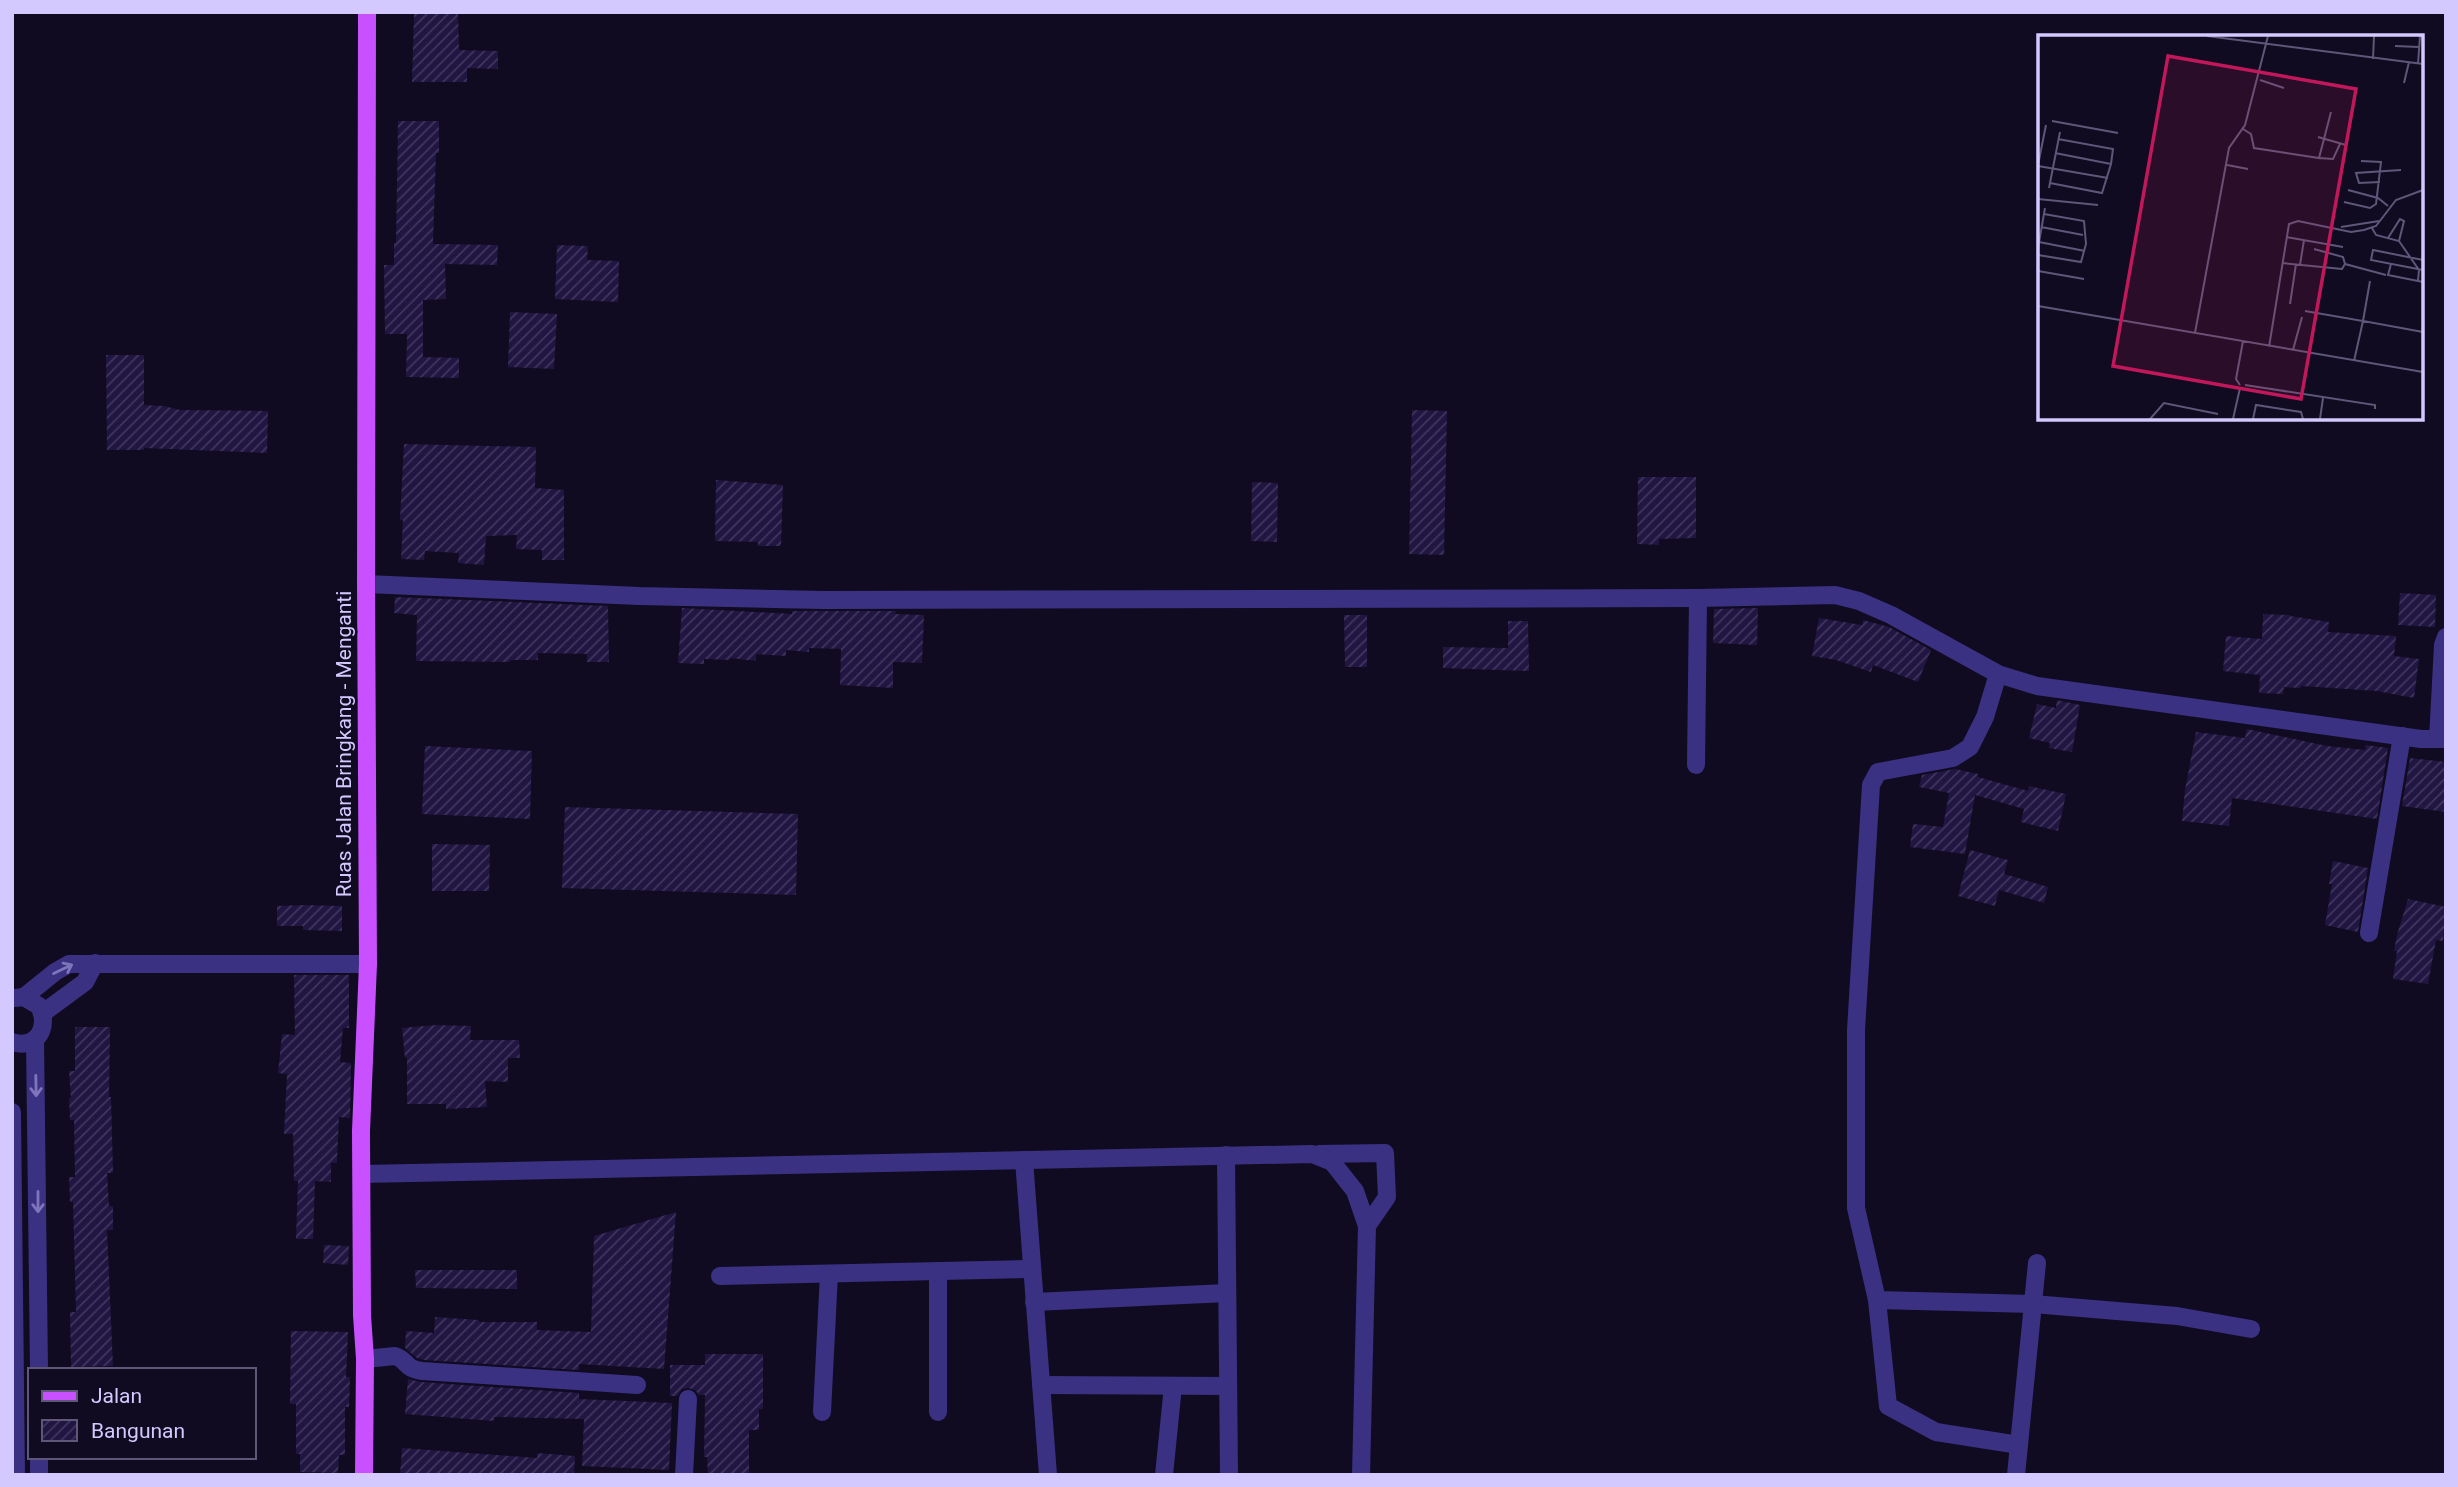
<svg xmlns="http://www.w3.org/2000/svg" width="2458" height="1487" font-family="Roboto,sans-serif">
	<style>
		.building { fill: url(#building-hatch) }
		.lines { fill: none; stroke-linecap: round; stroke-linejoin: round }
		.minor { stroke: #3a3183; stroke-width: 18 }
		.major { stroke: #c950ff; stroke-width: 18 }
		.oneway { stroke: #7f75bb }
		.labels { text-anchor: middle; stroke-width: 5; stroke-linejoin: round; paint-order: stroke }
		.street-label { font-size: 21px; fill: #d3c9ff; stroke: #100b20 }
		.inset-road { fill: none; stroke: #5e5779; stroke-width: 2 }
		.view { fill: #c2185b; fill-opacity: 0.15; stroke: #c2185b; stroke-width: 3.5 }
		.inset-edge { fill: none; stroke: #d3c9ff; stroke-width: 3.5 }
	</style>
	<defs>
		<pattern id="building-hatch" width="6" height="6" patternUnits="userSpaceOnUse" patternTransform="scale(1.75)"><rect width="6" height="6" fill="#211542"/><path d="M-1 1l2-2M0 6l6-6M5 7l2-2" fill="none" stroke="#40365e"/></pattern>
	</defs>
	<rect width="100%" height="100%" fill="#100b20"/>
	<g class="building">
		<path d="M414,14H458L459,50L498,51V69L467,68V82H412Z"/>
		<path d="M398,121H439V153H436L433,244L498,245L497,265L445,264L446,299L423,300V357L459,358V378L406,377L407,334H385L384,265H394V243H396Z"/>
		<path d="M557,245L588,246L587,260L619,261L618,302L555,299Z"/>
		<path d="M510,312L557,314L554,369L508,367Z"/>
		<path d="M106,355H144V405L164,406L180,410L268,411L267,453L144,448V450H107Z"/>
		<path d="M1412,410L1447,411L1444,555L1409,554Z"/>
		<path d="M404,444L536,447L535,488L564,490V560H542V550L516,549L517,535L486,536L484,565L458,563L459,553L425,551L424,560L401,559L403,520H400Z"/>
		<path d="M1638,477H1696V538L1659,539V545L1637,544Z"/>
		<path d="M716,480L783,485L781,546H758V542L715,541Z"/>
		<path d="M1252,482L1278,483L1277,542L1251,541Z"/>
		<path d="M2400,593L2436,595L2435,627L2398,625Z"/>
		<path d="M395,597L608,606L609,662H587V654L538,653V660H510V662L416,661L417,615L394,613Z"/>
		<path d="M682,608L792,614V611H896L895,614L924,615L922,663L893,662V688L840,685L841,649L809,648V652L786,650V656L756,654V661L730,658V660L704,659V664L678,663Z"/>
		<path d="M1758,608L1757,645L1713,643L1714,609Z"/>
		<path d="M2263,614L2290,615V616L2329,622L2328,632L2396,636L2394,656L2419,659L2414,698L2377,691L2301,686L2300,688L2284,687L2283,694L2259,693L2260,675L2223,671L2226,636L2262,639Z"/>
		<path d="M1344,615H1367V667H1345Z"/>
		<path d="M1819,618L1862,625L1863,620L1889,627L1931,650L1918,682L1873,665L1871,672L1836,660L1812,656Z"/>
		<path d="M1508,621H1528L1529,671L1443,668V647L1508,648Z"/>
		<path d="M2057,700L2080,705L2072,752L2049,748L2050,743L2029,738L2037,704L2056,708Z"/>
		<path d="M2247,729L2327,746L2365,750L2366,745L2388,748L2377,819L2232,798L2229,826L2182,821L2185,790L2196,732L2245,738Z"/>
		<path d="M425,746L532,751L530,819L422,814Z"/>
		<path d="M2410,758L2446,762V812L2402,806Z"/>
		<path d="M1955,769L1978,774V777L2028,791L2029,786L2066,794L2058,831L2021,822L2024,809L1975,795L1965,854L1910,847L1913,824L1943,827L1949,793L1919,787L1922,775Z"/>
		<path d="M565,807L798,814L796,895L562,888Z"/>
		<path d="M432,844L490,845L489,891H432Z"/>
		<path d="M1970,850L2008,860L2004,874L2048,887L2044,903L1999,890L1995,906L1958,896Z"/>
		<path d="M2333,861L2368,868L2358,932L2325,925L2332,884H2329Z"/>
		<path d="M2408,899L2446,907L2443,941L2436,940L2428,984L2393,979L2397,951H2394L2397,935Z"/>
		<path d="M304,905L342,906V931L303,930V926H277V906Z"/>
		<path d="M294,975H349V1028H343L340,1062L351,1063L350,1118L339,1117L337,1163H331V1182L315,1181L313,1239H296L298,1181H294L293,1134H284L287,1074L278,1073L282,1034L295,1035Z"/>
		<path d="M436,1025L471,1026L470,1040H519L520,1058H508V1082L485,1081L487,1107L446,1109V1104H407V1057L405,1058L402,1028Z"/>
		<path d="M75,1027H110L109,1097H111L113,1173H107L109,1206H113V1230H107L113,1366L71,1367L70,1312H76L73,1202H70L69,1177H75L74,1120H70L69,1098H71L69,1071H75Z"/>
		<path d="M676,1212L664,1369L579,1364V1370L424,1360L417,1358L405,1348L406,1331L434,1333L435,1317L479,1320V1322H537V1330L591,1332L594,1236Z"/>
		<path d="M324,1245L349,1246L348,1265L323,1263Z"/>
		<path d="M415,1270H517V1289L416,1288Z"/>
		<path d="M291,1331L348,1332L346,1377H350L349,1407H345V1455H339L338,1473L300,1472V1454H296V1404H290Z"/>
		<path d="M705,1354H763V1409H759V1430H749V1475H708L707,1457H704L705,1395H699L695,1390L688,1388L682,1389L677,1396H670V1365H705Z"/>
		<path d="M408,1379L421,1382L579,1393V1399L672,1403L669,1470L582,1466L584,1419L494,1417V1421L405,1414Z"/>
		<path d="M402,1448L537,1458V1453L575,1456L574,1475H400Z"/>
	</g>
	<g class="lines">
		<g class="minor">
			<path d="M366,584L639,596L823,600L1698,598L1835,595L1859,601L1891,615L1998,674L2037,686L2421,739H2446"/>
			<path d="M1998,674L1985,717L1970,747L1953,758L1878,772L1871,785L1856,1030V1208L1877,1300L2033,1304L2177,1316L2251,1329"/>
			<path d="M2438,739L2443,645L2446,637"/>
			<path d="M1696,765L1698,598"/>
			<path d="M2369,933L2402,736"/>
			<path d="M24,997L55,972L69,964H368"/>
			<path d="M43,1013L85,982L95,963"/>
			<path d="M35,1039L39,1370"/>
			<path d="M12,1042C37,1050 50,1027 39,1006L24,997L15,998"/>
			<path d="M12,1112L16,1475"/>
			<path d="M1319,1154L1385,1153L1387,1197L1367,1226"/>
			<path d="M1226,1155L1229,1475"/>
			<path d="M1024,1160L1048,1475"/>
			<path d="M362,1174L1312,1154L1332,1162L1355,1191L1367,1226L1361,1475"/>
			<path d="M720,1276L1032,1269"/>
			<path d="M1877,1300L1888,1406L1936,1432L2019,1445"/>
			<path d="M1034,1302L1227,1293"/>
			<path d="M365,1359L395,1356C408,1360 403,1368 422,1371L637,1385"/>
			<path d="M1041,1385L1228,1386"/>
			<path d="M822,1412L829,1274"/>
			<path d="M938,1412V1271"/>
			<path d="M39,1457V1475"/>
			<path d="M684,1475L688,1399"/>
			<path d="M1164,1475L1173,1386"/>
			<path d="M2016,1475L2037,1263"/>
		</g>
		<path class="major" d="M364,1475L365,1359L362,1315L361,1131L368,964L366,584L367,12"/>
	</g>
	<defs><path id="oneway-shaft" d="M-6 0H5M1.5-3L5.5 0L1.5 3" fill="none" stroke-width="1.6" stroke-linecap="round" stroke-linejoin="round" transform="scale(1.75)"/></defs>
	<g class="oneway">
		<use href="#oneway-shaft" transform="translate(63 969) rotate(-26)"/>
		<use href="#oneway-shaft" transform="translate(36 1086) rotate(89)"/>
		<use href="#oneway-shaft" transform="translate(38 1202) rotate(90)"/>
	</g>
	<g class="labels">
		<g class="street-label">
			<text transform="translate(344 744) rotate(-90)" y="7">Ruas Jalan Bringkang - Menganti</text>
		</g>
	</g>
	<g transform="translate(2038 35)">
		<rect width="385" height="385" fill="#100b20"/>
		<path class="inset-road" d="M169,1L385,29M357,11L381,12M335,24L336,1M380,29L382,1M222,45L246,53M366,48L371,27M14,86L80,98M205,94L213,99L216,113L281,123L293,77M280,102L308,110M17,118L73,129M281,123L295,124L302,109M0,130L8,90M189,130L210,134M0,131L70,143M342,147L321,148L318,138L363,135M12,148L64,158L73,129L75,114L20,104M11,153L22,97M310,155L340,163L350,171M0,164L60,170M306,167L332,173L338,169L343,127L323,126M3,192L45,200M303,192L341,186M334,193L338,200L361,206L381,235L380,246M248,202L305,212M350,203L362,184L366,186L361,206M1,207L47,216M0,213L7,173M276,214L305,222L307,229M0,220L43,227L48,209L46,186L6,179M385,225L335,215L333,225L385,235M244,228L304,234L307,229L348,240M353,229L350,240L385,247M262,230L266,205M0,236L46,244M332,246L325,286L385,297M252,269L258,229M0,271L385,337M267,276L325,286L316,326M157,298L191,113L207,90L230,1M231,312L251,189L260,186L313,197L326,195L338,191L358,165L385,155M255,315L264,282M202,350L198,344L205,306M207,350L337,370V374M112,384L126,368L180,379M195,384L202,353M215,384L218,370L263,377L265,384M282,384L285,363"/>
		<path class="view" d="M130,21L318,54L263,364L75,331Z"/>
		<rect width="385" height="385" class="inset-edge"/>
	</g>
	<rect width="2458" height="1487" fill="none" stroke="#d3c9ff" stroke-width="28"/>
	<rect x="28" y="1368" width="228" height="91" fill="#100b20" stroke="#5e5779" stroke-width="2"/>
	<rect x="42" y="1391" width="35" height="10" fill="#c950ff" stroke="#5e5779" stroke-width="2"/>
	<text x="91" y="1403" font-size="21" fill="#d3c9ff">Jalan</text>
	<rect x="42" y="1420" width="35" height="21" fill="url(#building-hatch)" stroke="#5e5779" stroke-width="2"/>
	<text x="91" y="1438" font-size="21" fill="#d3c9ff">Bangunan</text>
</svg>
